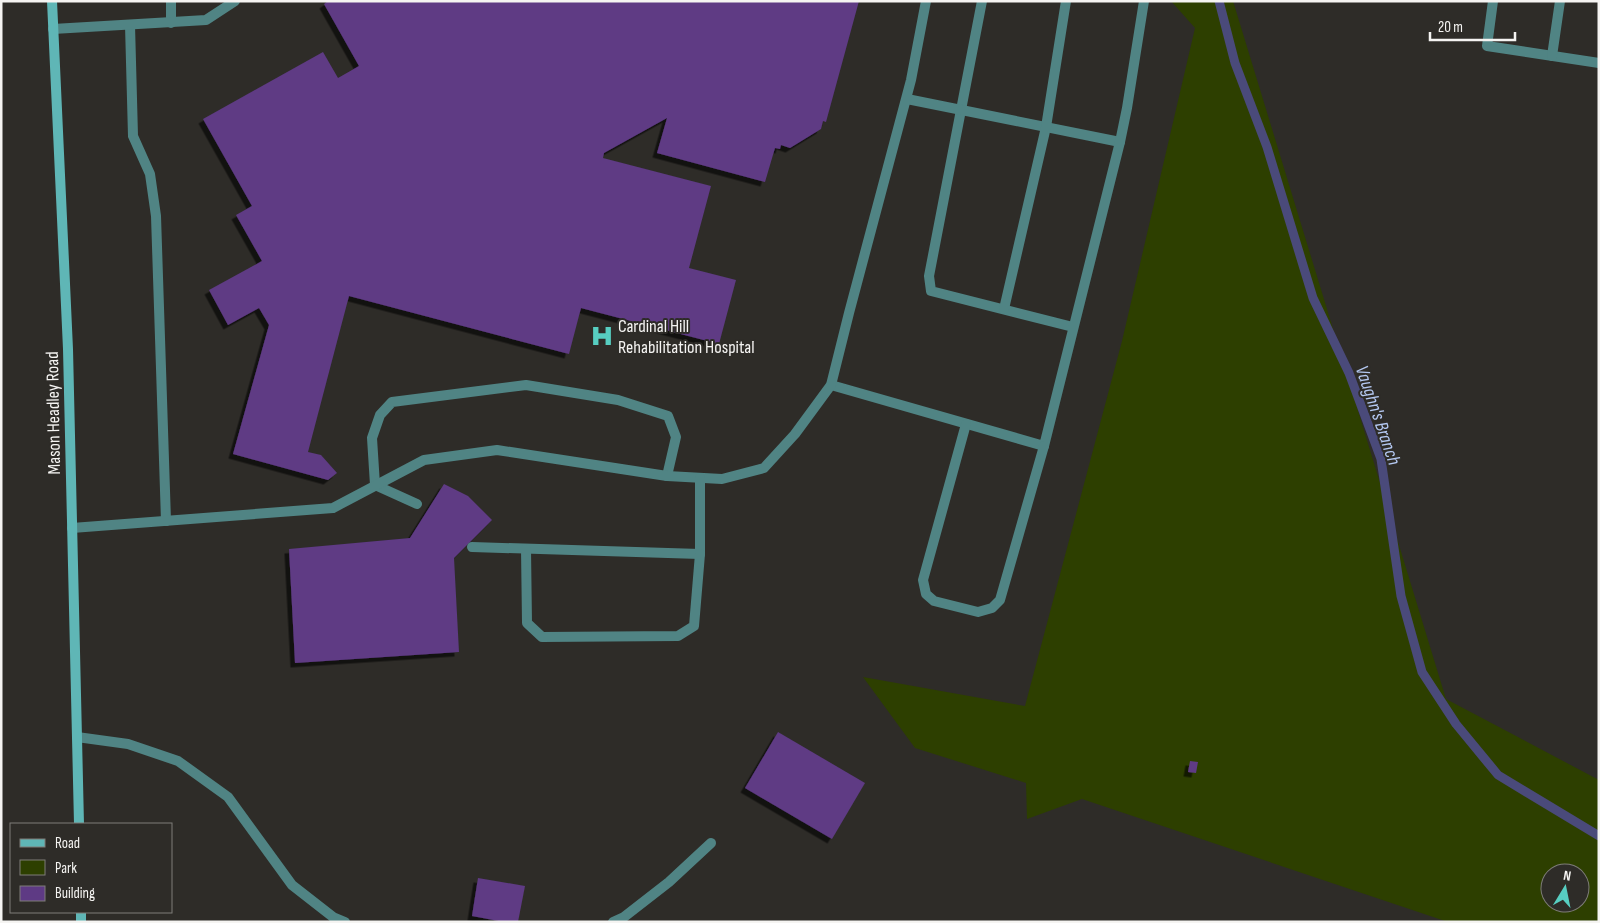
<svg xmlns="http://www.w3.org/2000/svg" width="1600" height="923" font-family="'Sofia Sans Condensed',sans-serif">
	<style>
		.green { fill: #2d3f00; fill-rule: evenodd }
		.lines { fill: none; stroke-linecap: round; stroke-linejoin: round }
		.stream { stroke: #4a4a7a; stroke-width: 9 }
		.building { fill: #5e3a84; filter: url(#shadow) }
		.service { stroke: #508484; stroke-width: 10 }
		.secondary { stroke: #5fb6b6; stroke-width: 10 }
		.labels { text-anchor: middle; stroke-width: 4; stroke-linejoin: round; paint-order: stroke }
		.poi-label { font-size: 18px; fill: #f5f4f2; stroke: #2e2c28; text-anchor: start }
		.street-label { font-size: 18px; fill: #f5f4f2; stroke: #2e2c28 }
		.water-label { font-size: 19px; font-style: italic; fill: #b4c8f1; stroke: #2e2c28 }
	</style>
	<defs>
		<filter id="shadow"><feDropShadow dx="-4.5" dy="4.5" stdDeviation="0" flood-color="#0009"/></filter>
	</defs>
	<rect width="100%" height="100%" fill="#2e2c28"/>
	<path class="green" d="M1171,1H1233L1446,699L1599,780V922H1448L1082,799L1027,819L1026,783L915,748L863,677L1025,706L1122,341L1195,28ZM1550,873H1580V903H1550Z"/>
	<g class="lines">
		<path class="stream" d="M1219,1L1235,63L1267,147L1313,298L1349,373L1381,459L1401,596L1422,672L1456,724L1498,775L1599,836"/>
	</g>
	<g class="building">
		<path d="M328,1H859L826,122L823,121L821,129L790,148L781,145L780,149L775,148L765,182L657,153L667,118L604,153L603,158L711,186L689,268L736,280L719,344L581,308L569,354L349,296L308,452L321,455L337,473L328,480L233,454L269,325L259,308L228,325L209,290L262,261L236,215L252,206L203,119L323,52L338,78L359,66L324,4Z"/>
		<path d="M444,484L468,496L492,520L454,558L459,652L295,663L289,549L410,538Z"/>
		<path d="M778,732L865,783L832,839L745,788Z"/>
		<path d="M1190,761L1198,762L1196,773L1188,772Z"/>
		<path d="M478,878L525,886L518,922H504L472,916Z"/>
	</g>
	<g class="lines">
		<g class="service">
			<path d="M171,1V23"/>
			<path d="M982,1L929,276L931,291L1073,327"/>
			<path d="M1493,1L1487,46L1599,63"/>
			<path d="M130,25L133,136L150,174L156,216L166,521"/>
			<path d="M53,29L206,20L235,1"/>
			<path d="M1552,56L1560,1"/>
			<path d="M907,99L1120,142"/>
			<path d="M1004,309L1046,127L1066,1"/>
			<path d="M831,385L1044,446L1120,142L1127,108L1144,1"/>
			<path d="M966,424L923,580L926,594L934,601L978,612L992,608L1000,600L1044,446"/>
			<path d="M417,504L375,485L372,438L380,415L392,402L526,385L618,400L668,416L676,437L667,476"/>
			<path d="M72,528L333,508L424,460L497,450L667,476L722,479L764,468L795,434L831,385L849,313L911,80L926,1"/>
			<path d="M472,547L700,554V478"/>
			<path d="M526,549L527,623L542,637L678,636L694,626L700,554"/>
			<path d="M77,737L128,744L178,761L228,797L292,885L333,917L345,922"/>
			<path d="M613,922L624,917L669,882L711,843"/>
		</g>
		<g class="secondary">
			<path d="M52,1L68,349L79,824"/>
			<path d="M81,912V922"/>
		</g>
	</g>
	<defs>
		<symbol id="hospital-bare" viewBox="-9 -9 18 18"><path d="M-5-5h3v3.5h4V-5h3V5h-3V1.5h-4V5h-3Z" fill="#57cec1" stroke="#2e2c28" stroke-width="2.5" paint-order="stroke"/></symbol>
	</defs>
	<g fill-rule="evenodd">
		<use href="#hospital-bare" x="586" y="320" width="32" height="32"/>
	</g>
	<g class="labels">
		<g class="poi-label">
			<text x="618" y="332">Cardinal Hill<tspan x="618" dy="21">Rehabilitation Hospital</tspan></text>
		</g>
		<g class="street-label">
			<text transform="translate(53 413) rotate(-91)" y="6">Mason Headley Road</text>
		</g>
		<g class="water-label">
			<text transform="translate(1379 415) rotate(71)" y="7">Vaughn's Branch</text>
		</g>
	</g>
	<rect width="1600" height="923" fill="none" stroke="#f5f4f2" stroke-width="5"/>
	<rect x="10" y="823" width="162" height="90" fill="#2e2c28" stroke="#7e7c79"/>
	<rect x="20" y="839" width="25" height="8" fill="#5fb6b6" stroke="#7e7c79"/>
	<text x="55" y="848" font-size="15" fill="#f5f4f2">Road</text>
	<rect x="20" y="860" width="25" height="15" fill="#2d3f00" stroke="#7e7c79"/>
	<text x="55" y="873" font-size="15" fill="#f5f4f2">Park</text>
	<rect x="20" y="886" width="25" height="15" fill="#5e3a84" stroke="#7e7c79"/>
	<text x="55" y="898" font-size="15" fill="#f5f4f2">Building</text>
	<g transform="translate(1565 888) rotate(10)"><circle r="24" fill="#2e2c28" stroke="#7e7c79"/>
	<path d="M0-4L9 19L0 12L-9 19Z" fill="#57cec1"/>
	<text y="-8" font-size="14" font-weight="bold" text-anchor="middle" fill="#f5f4f2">N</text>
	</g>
	<path d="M1430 32v8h85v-8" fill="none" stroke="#f5f4f2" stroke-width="2.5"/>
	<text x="1438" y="32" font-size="15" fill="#f5f4f2" stroke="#2e2c28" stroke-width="4" paint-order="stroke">20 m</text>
</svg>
